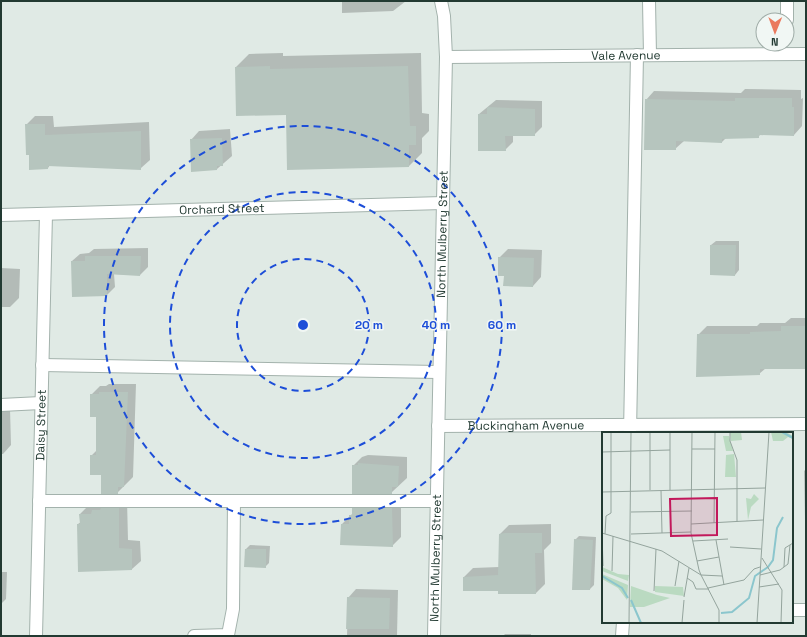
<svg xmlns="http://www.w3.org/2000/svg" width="807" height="637" font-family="'Space Grotesk',sans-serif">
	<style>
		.shadow { fill: #0003 }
		.building { fill: #b6c5be }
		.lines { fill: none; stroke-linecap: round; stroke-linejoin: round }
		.minor-casing { stroke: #a3b2ac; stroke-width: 14 }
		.minor { stroke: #fff; stroke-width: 12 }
		.ring { fill: none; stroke: #1d4ed8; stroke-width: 2; stroke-dasharray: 7 5 }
		.labels { text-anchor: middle; stroke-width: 3; stroke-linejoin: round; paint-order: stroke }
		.street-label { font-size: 12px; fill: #223a32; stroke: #f1f7f4 }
		.inset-river { fill: none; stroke: #8bc6cd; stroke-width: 2 }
		.inset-road { fill: none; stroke: #94a49d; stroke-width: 1 }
		.view { fill: #c2185b; fill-opacity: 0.15; stroke: #c2185b; stroke-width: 2 }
		.inset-edge { fill: none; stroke: #223a32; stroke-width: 2 }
		.centre { fill: #1d4ed8; stroke: #f1f7f4; stroke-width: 2 }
		.ring-label { font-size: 12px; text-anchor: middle; font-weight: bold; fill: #1d4ed8; stroke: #f1f7f4; stroke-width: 3; stroke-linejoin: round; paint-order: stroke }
	</style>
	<rect width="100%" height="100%" fill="#e0eae5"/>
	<g class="shadow">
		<path d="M342,1H406L393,11L342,13Z"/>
		<path d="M283,53V56L421,53L422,113L429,114V131L422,138V153L409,166L287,114L237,115L236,67L249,54Z"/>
		<path d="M745,89L801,90V99L803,98L802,126L794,135L761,134L758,137L726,138L722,142L684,141L675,149L646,100L654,91L741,93Z"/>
		<path d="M496,100L542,101V127L534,135H513V142L505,150L479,114Z"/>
		<path d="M35,116H53L54,127L149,122L150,160L141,168L50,165L48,168L30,154L26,125Z"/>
		<path d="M230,129L232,156L217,169L191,140L199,131Z"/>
		<path d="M716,241H739V270L735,275L711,245Z"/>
		<path d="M148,248V267L140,275L114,274L115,287L107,295L72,261L80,254L89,253L94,249Z"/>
		<path d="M508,249L542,250L541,277L533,286L505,275L499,258Z"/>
		<path d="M1,268L20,269L19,298L10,307H1Z"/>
		<path d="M791,318H806V367L766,368L759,374L698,335L707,326H757L760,323H785Z"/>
		<path d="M109,384H136L133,477L118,492H102V474L91,456L97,450V416L91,395L100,386H106Z"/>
		<path d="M1,409H10L11,445L3,454H1Z"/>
		<path d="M368,455L407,457V478L392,492L353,466L362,457Z"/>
		<path d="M806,469V520H805L804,471Z"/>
		<path d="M127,500L128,540L140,541L141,561L132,569L78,524L81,522L80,514L89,505Z"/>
		<path d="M362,500H401V537L392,546L342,524L353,513V509Z"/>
		<path d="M551,524V543L544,550L545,584L536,593L499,590L464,577L473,568L499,567L500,534L509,525Z"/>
		<path d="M579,536L596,537L594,585L590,589L575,540Z"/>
		<path d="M250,545L270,546L269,563L265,567L246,549Z"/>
		<path d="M1,572H7L6,599L1,604Z"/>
		<path d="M356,589L398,590L397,636H347L348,598Z"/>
		<path d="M505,634H531V636H503Z"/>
	</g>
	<g class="building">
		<path d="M270,66V69L408,66L410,126H416V145H409V167L287,170L286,115L236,116L235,67Z"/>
		<path d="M735,98H792V107H794V136L759,135V138L722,139V143L676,141V150H644L645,99L735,101Z"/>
		<path d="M487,107L535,109V136H505L506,151H478V114H487Z"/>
		<path d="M25,124H45V135L141,131V170L48,166V169L29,170V155H26Z"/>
		<path d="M222,138L223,166H217V170L191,172L190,139Z"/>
		<path d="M710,245H736L735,276L710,275Z"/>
		<path d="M85,256H141L140,276L107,274V296L72,297L71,261H85Z"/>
		<path d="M498,257L534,258L533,287L503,286L504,276H498Z"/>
		<path d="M781,326H806V369H760V375L696,377L697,334H750V332L781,331Z"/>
		<path d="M99,392H128L124,487H118V494H101V475H90V455H96V417H90V394H99Z"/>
		<path d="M358,463L399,466L398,487H392V494H352V465H358Z"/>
		<path d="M101,508H119V548L132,549V570L78,572L77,524H80L79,514H91L92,510H100Z"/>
		<path d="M352,508H392L393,547L340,545L341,524H349V515H352Z"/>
		<path d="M505,533H542V553H535L536,594H498V591H463V577L498,575L499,534Z"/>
		<path d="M574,539L593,540L590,590H572Z"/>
		<path d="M245,549H266V568L244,567Z"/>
		<path d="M347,597L390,598L389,629H346Z"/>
	</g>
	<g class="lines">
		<defs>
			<g id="minor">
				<path d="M649,1L650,55"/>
				<path d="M787,20V1"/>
				<path id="s1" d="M446,57L806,54"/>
				<path id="s2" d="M1,215L443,203"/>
				<path d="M42,365L438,372"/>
				<path d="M1,405L41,403"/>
				<path id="s3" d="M438,426L806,424"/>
				<path d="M630,433L637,55"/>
				<path d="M39,501H436"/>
				<path d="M792,610H806"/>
				<path id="s4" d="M36,636L46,214"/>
				<path d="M194,636L228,635L233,609L234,501"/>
				<path id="s5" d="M434,636L446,57L444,16L441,1"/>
				<path d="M622,636L623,622"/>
			</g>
		</defs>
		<use href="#minor" class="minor-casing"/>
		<use href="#minor" class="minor"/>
	</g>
	<g class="ring">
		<circle cx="303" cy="325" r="66"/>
		<circle cx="303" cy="325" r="133"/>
		<circle cx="303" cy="325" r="199"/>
	</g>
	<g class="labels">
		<g class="street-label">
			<text dy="4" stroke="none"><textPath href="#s1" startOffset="180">Vale Avenue</textPath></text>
			<text dy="4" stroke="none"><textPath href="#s2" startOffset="221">Orchard Street</textPath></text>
			<text dy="4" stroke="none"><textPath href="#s5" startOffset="402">North Mulberry Street</textPath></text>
			<text dy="4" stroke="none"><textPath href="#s4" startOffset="211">Daisy Street</textPath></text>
			<text dy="4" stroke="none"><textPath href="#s3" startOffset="88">Buckingham Avenue</textPath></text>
			<text dy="4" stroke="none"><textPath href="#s5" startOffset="78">North Mulberry Street</textPath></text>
		</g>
	</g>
	<g transform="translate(602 432)">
		<rect width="191" height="191" fill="#e0eae5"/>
		<path d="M128,0H139L140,8L129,9ZM169,0H184L191,4V7L186,5L181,9H171ZM121,4H127L131,19H124ZM132,22L134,45H123L124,23ZM152,62L157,67L149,75L146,88L144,66L149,67ZM0,135L16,142L27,143L26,149L0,139ZM0,142L26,153L25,168L16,156L0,147ZM29,154L55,163L68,166L42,175H28ZM53,154L81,155L82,164L53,160Z" fill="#badac1"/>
		<path class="inset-river" d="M180,0L191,6M0,144L20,156L26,166M29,168L39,191M119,181L130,180L147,166L153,144L166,135L171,128L175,96L181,85"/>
		<path class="inset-road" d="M48,0V58M68,0V58M90,0L89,101L97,138L99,143L120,144M128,0V9L135,28V90M90,17H113M0,20L68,18M59,58L60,101M0,60L163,56M29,80L90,79M112,91L113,0M89,92L161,88M0,101L1,134M0,101L60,119L99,143L117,178V191M3,102L4,84L9,81V0M29,102L89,100M114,108L122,153M91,109L126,107M128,115L159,117M160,126L180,158L179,191M95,129L117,125M182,135L183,116L191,111M10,139L11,104M158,143L178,138L186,132L188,113M85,146L91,150L94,157H107M73,154L77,129M157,155L177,152M106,156L142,148L152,137L158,135M52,159L54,117M82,165L87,136M27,191L29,0M80,191L82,168M155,191L167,0"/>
		<path class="view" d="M115,66V103L69,104L68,67Z"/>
		<rect width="191" height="191" class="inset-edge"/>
	</g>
	<circle cx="303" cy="325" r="6" class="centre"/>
	<g class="ring-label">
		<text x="369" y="329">20 m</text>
		<text x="436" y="329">40 m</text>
		<text x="502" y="329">60 m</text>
	</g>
	<rect width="807" height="637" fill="none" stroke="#223a32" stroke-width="4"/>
	<g transform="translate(775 32) rotate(181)"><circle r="19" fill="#f1f7f4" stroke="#9eaba6"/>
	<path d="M0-3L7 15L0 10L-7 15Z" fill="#ea7a5f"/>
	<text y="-6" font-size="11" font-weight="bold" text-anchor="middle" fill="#223a32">N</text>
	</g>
</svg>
